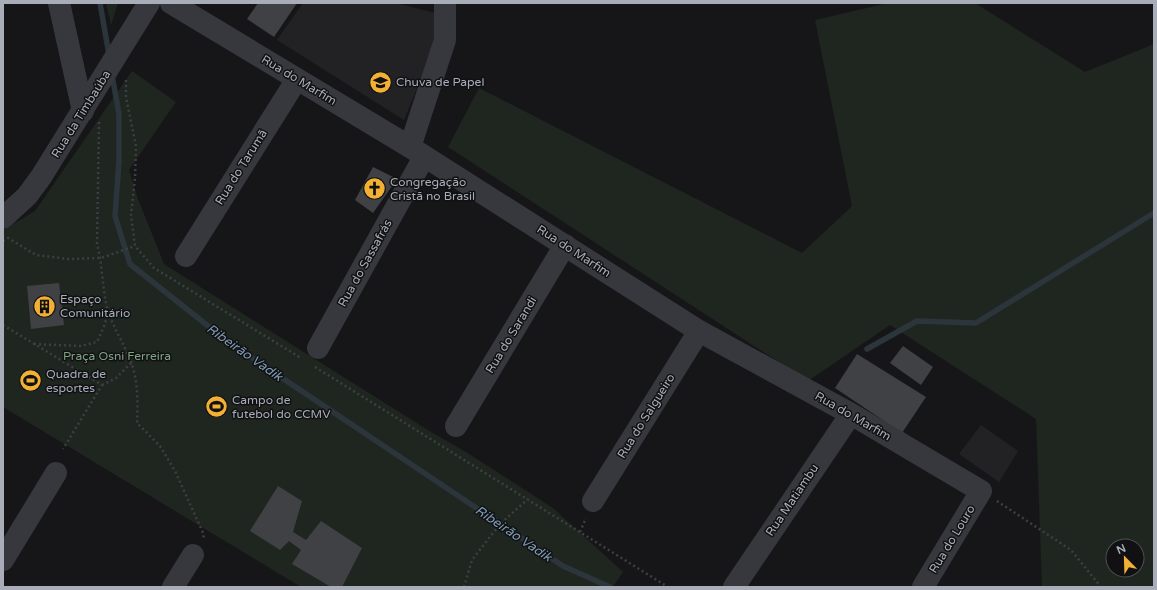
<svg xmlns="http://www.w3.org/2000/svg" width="1157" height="590" font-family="'Varela Round',sans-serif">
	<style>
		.built { fill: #222225 }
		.green { fill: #1e261f; fill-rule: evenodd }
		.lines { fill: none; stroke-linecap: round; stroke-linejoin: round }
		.stream { stroke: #2c353c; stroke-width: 5.5 }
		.building { fill: #404145 }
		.path { stroke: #3d3f44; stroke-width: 2.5; stroke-dasharray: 2 3; stroke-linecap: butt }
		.minor { stroke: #37383d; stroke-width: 22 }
		.labels { text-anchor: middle; stroke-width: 3; stroke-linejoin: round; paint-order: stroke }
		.street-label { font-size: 12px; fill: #a8adb8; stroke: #111113 }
		.poi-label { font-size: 12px; fill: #a8adb8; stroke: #111113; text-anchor: start }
		.park-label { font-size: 12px; fill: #7fa381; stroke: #111113 }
		.water-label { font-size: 13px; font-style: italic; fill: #7f9bb3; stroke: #111113 }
	</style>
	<rect width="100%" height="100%" fill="#161618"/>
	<g class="built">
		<path d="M303,3H396L435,13V44L404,120L277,40Z"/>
		<path d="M981,425L1018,451L999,482L959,454Z"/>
	</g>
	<g class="green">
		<path d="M106,3H118L111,25Z"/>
		<path d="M888,3H975L1085,72L1154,44V587H1042L1036,419L890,325L808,381L448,147L479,88L802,253L852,206L815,20ZM1113,546H1137V570H1113Z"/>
		<path d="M132,71L176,102L129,170L138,199L164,264L431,432L466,452L553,508L623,572L613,587H301L3,407V230L35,211Z"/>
	</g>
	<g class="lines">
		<g class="stream">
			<path d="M100,3L109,55"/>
			<path d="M112,75L119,114V161L115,216L130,264L227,341L563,566L610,587"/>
			<path d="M867,349L917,321L976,323L1154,213"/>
		</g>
	</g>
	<g class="building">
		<path d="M258,3H297L274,37L247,19Z"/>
		<path d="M373,167L397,179L373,213L355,200Z"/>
		<path d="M59,283L64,325L31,329L27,286Z"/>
		<path d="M903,346L933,367L921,385L890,363Z"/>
		<path d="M857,354L926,397L902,433L835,388Z"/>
		<path d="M278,486L302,501L293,532L306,540L321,521L362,548L342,587H331L292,564L301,550L289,541L280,550L250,531Z"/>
	</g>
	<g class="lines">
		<g class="path">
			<path d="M126,80V97L136,146L135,178L131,215L135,246L154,268L301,358"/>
			<path d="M99,122L97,244C103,266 102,290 108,311C114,329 124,344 131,362C138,380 138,403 137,423L160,446L175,471L204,535L203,538"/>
			<path d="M3,241L8,238L36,255L69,259L101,258L135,246"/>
			<path d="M3,325L102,385L63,449"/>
			<path d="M34,344L80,346L97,342L105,324L108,310"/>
			<path d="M315,367L668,587"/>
			<path d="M102,385L116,378L131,363"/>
			<path d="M997,501L1071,550L1101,587"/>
			<path d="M580,532L586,518"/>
			<path d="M464,587L472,560L500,524L528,499"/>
		</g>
		<g class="minor">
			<path d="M59,3L83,111"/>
			<path d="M171,3L410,147L699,331L851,414L981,491L923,587"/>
			<path d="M410,147L445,40V3"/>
			<path d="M3,218L27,196L41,177L149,3"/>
			<path d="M186,256L297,79"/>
			<path d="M318,348L424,157"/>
			<path d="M456,426L565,245"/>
			<path d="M593,501L699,331"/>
			<path d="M3,560L56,473"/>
			<path d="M173,587L193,555"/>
			<path d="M734,587L851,414"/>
		</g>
	</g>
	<defs>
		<symbol id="school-disc" viewBox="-11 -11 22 22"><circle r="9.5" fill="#f2b134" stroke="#111113"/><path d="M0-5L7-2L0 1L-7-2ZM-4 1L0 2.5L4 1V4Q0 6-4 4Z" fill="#111"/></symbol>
		<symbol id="church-disc" viewBox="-11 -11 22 22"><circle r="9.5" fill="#f2b134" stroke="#111113"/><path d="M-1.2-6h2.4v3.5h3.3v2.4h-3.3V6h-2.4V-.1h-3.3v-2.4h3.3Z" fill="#111"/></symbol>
		<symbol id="building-disc" viewBox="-11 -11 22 22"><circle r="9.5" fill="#f2b134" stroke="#111113"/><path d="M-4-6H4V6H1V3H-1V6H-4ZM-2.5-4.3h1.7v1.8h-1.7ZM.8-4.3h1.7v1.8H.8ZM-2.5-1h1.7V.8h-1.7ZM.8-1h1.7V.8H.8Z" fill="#111"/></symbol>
		<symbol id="stadium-disc" viewBox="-11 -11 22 22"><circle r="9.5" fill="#f2b134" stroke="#111113"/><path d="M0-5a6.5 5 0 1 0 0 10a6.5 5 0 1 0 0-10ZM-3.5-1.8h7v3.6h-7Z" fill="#111"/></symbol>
	</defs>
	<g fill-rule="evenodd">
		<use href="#school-disc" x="368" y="70" width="25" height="25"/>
		<use href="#church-disc" x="362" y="176" width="25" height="25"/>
		<use href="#building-disc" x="32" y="294" width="25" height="25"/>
		<use href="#stadium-disc" x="18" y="368" width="25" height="25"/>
		<use href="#stadium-disc" x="204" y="394" width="25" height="25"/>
	</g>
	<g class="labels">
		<g class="street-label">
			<text transform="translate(299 80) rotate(31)" y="4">Rua do Marfim</text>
			<text transform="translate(81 114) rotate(-58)" y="4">Rua da Timbaúba</text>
			<text transform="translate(241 167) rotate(-58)" y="4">Rua do Tarumã</text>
			<text transform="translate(574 251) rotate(33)" y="4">Rua do Marfim</text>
			<text transform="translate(365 263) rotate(-61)" y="4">Rua do Sassafrás</text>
			<text transform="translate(511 335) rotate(-59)" y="4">Rua do Sarandi</text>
			<text transform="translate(646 416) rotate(-58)" y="4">Rua do Salgueiro</text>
			<text transform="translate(853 416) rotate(30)" y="4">Rua do Marfim</text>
			<text transform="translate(792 500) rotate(-56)" y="4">Rua Matiambu</text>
			<text transform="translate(952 539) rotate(-59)" y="4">Rua do Louro</text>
		</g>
		<g class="poi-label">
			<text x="396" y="86">Chuva de Papel</text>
			<text x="390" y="186">Congregação<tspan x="390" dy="14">Cristã no Brasil</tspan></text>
			<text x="60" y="303">Espaço<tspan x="60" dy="14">Comunitário</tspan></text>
			<text x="46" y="378">Quadra de<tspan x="46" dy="14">esportes</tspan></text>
			<text x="232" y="404">Campo de<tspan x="232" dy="14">futebol do CCMV</tspan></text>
		</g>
		<g class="park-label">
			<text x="117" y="360">Praça Osni Ferreira</text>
		</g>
		<g class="water-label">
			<text transform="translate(245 352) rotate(35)" y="5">Ribeirão Vadik</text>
			<text transform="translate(514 533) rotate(34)" y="5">Ribeirão Vadik</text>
		</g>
	</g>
	<rect width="1157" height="590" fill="none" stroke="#a8adb8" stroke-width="8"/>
	<g transform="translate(1125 558) rotate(337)"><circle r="19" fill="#111113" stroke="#4d4f55"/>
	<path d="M0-3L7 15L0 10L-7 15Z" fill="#f2b134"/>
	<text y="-6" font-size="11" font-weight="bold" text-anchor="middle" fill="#a8adb8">N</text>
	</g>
</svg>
